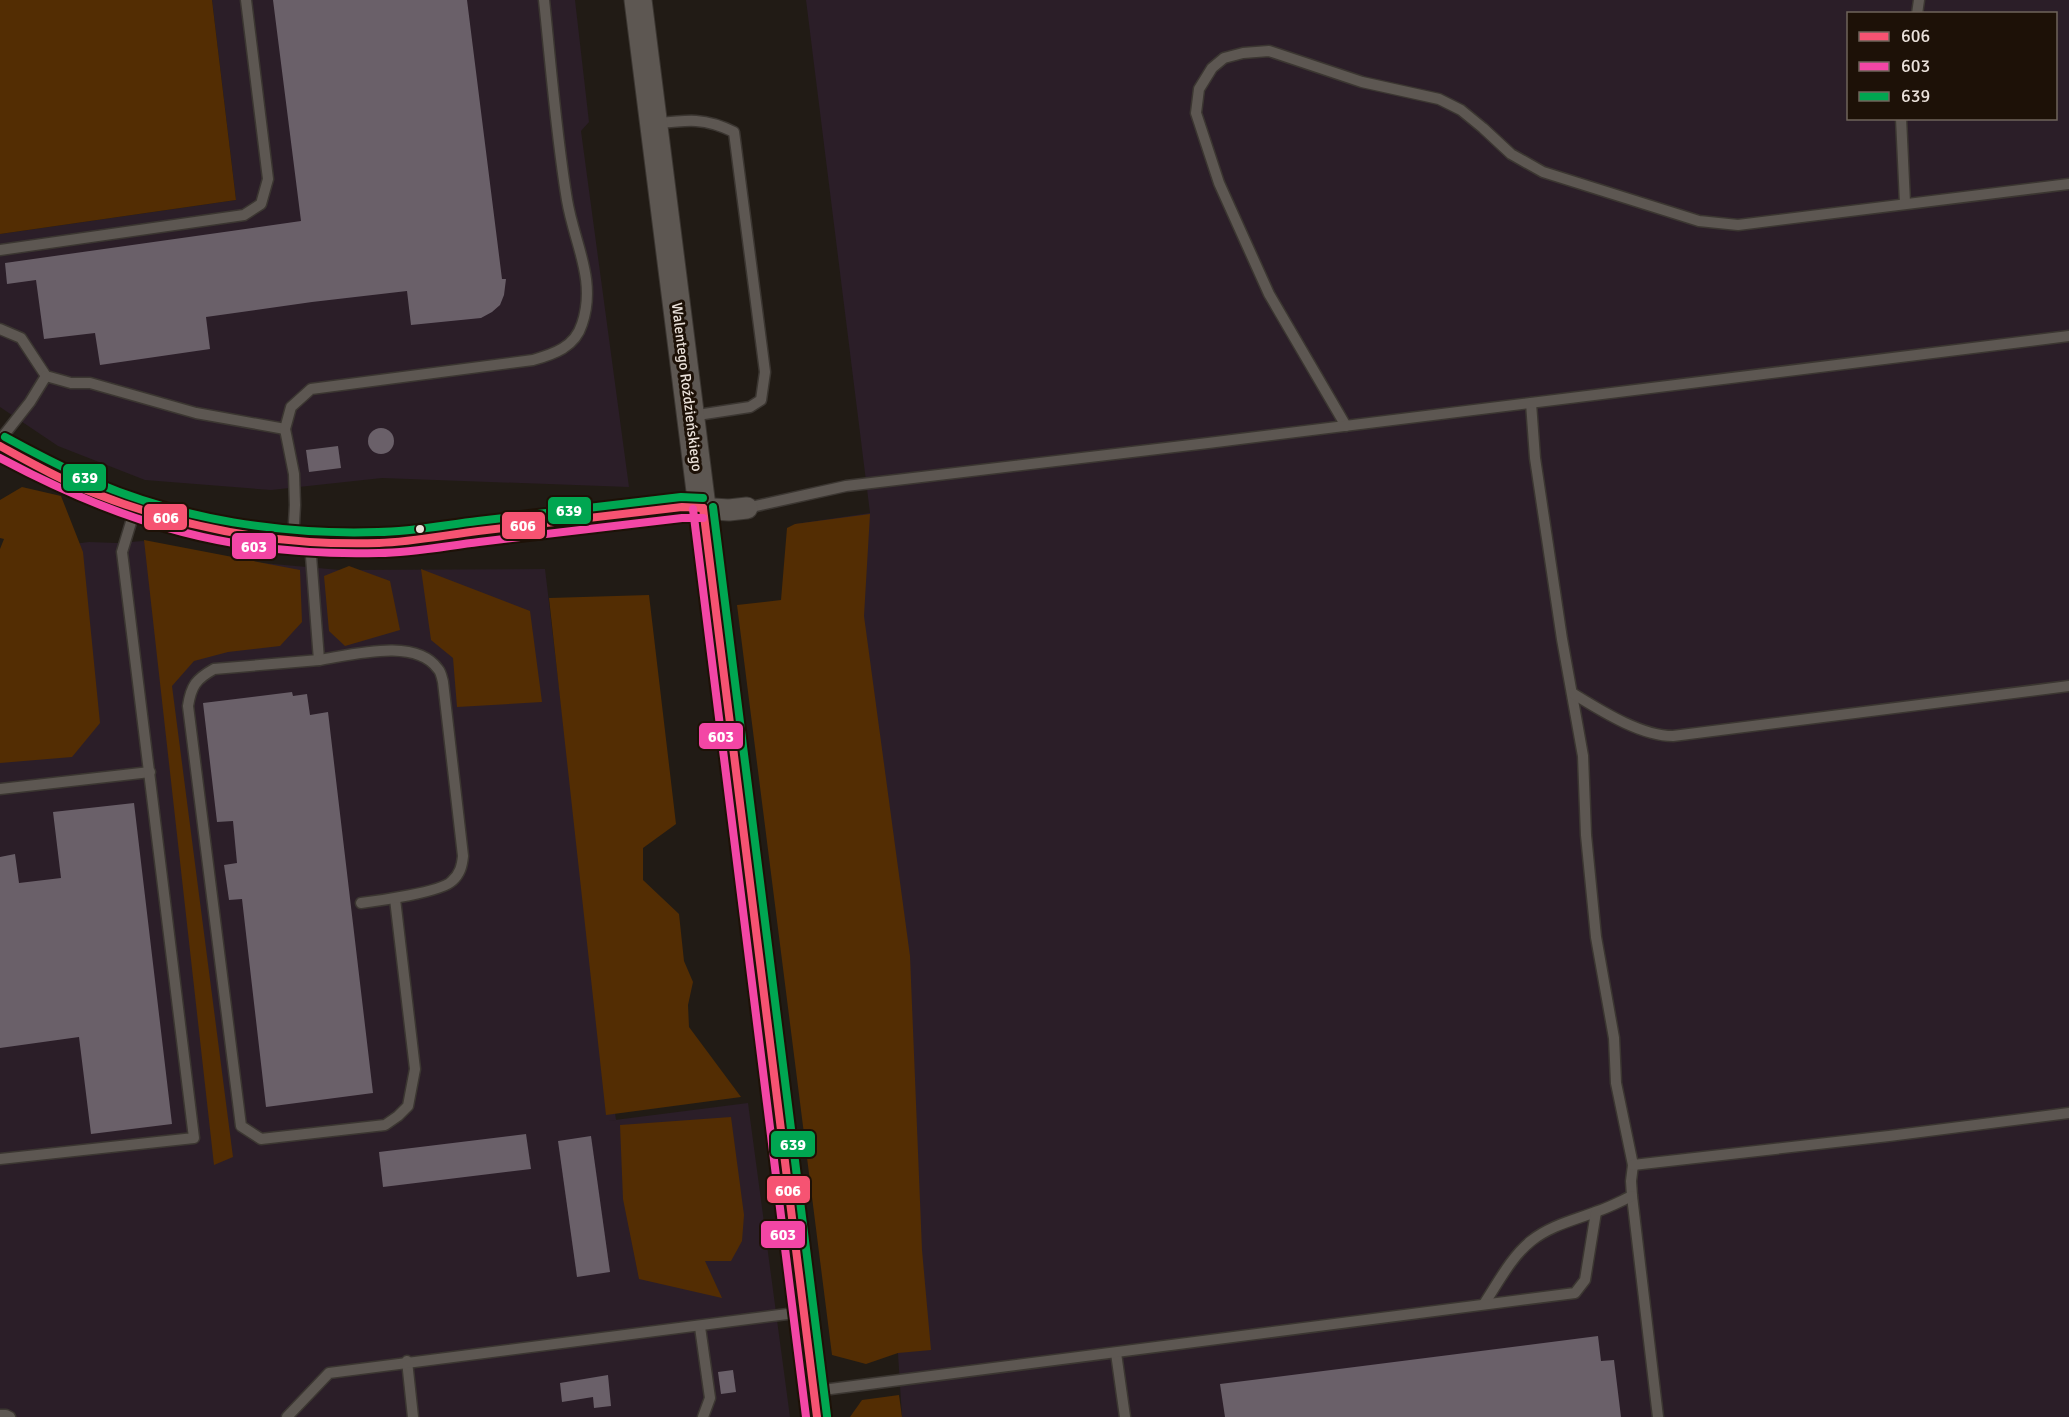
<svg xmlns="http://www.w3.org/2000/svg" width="2069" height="1417" font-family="Signika,sans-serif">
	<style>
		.industrial { fill: #2b1e28; fill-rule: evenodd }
		.green { fill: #532d03 }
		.building { fill: #6a6069 }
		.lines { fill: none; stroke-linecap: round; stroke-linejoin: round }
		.service-casing { stroke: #3b3631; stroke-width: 13 }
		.minor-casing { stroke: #3b3631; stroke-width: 23 }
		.tertiary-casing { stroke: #3b3631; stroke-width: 29 }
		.service { stroke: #5d5752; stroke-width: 10 }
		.minor { stroke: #5d5752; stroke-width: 21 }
		.tertiary { stroke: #5d5752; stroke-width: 27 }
		.bus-1-casing { stroke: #1d1107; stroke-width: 12 }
		.bus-2-casing { stroke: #1d1107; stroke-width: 12 }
		.bus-3-casing { stroke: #1d1107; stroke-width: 12 }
		.bus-1 { stroke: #f65372; stroke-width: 8 }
		.bus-2 { stroke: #f346a5; stroke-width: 8 }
		.bus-3 { stroke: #00a651; stroke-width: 8 }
		.bus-dot { fill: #eae1da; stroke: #1d1107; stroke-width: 2 }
		.labels { text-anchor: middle; stroke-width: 6; stroke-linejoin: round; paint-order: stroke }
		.street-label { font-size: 15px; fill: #eae1da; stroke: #1d1107 }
		.line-badge { stroke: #1d1107; stroke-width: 2 }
		.badge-label { font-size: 16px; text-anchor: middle; font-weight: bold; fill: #fff }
	</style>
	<rect width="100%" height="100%" fill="#211b15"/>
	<g class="industrial">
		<path d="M212,0H575L589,122L581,131L629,487L382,478L271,490L145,480L58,446L0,407V234L236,200Z"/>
		<path d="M806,0H2069V1417H902L897,1338L795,524L870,513ZM1848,14H2056V118H1848Z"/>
		<path d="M143,541L194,557L340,570L545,569L567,753L616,1120L607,1121L748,1103L790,1417H0V553L89,542L117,543Z"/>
	</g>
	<g class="green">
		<path d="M0,0H212L236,200L0,234Z"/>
		<path d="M22,487L61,496L83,552L100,723L72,757L0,763V549L4,539L0,538V500Z"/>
		<path d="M870,514L864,616L910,956L922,1250L931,1350L898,1353L866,1364L832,1355L737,605L781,600L787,528L795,524Z"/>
		<path d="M144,540L300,570L302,622L280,646L228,652L194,661L172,686L233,1157L214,1165Z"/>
		<path d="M349,566L390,581L400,630L345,646L329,631L324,576Z"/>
		<path d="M421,569L530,611L542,702L457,707L453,658L431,640Z"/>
		<path d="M649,595L676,824L643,848V880L679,914L684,961L693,982L688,1005L689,1027L741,1097L606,1115L549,598Z"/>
		<path d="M731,1117L744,1215L742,1241L731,1261H705L722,1298L639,1279L623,1199L620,1125Z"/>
		<path d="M899,1395L902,1417H850L862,1400Z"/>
	</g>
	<g class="building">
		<path d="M273,0H467L502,279H506L504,295L500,305L492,312L481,318L411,325L407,291L312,302L206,317L210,349L100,365L95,333L44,339L36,280L7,284L5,263L301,221Z"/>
		<circle cx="381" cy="441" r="13"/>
		<path d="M338,446L341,468L309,472L306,450Z"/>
		<path d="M292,692L293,696L307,694L310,715L328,712L373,1093L266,1107L242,899L229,900L224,865L237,863L233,821L217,822L203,703Z"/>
		<path d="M134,803L172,1124L91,1134L79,1037L0,1048V857L15,854L19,883L61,878L53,812Z"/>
		<path d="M526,1134L531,1169L383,1187L379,1152Z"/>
		<path d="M591,1136L610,1272L577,1277L558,1141Z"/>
		<path d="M1598,1336L1601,1361L1614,1360L1621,1417H1225L1220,1384Z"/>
		<path d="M733,1370L736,1392L721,1394L718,1372Z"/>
		<path d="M608,1375L611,1406L594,1408L593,1397L562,1402L560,1383Z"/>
	</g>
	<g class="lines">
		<defs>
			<g id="service">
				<path d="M1917,14L1919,0"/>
				<path d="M1901,118L1905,203"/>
				<path d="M654,124C686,120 704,117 734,132L765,372L761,400L750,407L691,416"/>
				<path d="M0,250L244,215L261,204L268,179L246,0"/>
				<path d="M0,329L21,338L46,376L71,383H90L196,413L285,429"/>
				<path d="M1531,403L1535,458L1562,639L1583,756L1586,835L1596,937L1614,1038L1616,1083L1633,1165L1631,1181L1632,1196L1658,1417"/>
				<path d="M1346,426L1269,294L1219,183L1196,113L1199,89L1212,68L1224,58L1243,53L1269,51L1362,82L1439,99L1461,110L1483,128L1511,154L1543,172L1699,221L1738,225L2069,184"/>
				<path d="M0,440L30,402L46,376"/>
				<path d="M747,508L846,486L1208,443L2069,336"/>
				<path d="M293,542L295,505L294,474L285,429L291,407L311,389L533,360C554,354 575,347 582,324C597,280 574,243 567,200C556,134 551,66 544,0"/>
				<path d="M310,543L319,660L214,669C196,679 191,686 188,706L241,1126L261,1139L385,1125L398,1116L408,1106L415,1069L395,899"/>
				<path d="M319,660C352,655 416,637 438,669C441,672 442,678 443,682L463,856C462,866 460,874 452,881C442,892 377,901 361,903"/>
				<path d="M1572,693C1600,710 1640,736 1673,736L2069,686"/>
				<path d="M0,789L150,772"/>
				<path d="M0,1159L194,1138L122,552L135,509"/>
				<path d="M1633,1165L1889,1136L2069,1113"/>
				<path d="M1484,1304C1498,1283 1511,1257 1531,1241C1551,1225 1575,1220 1598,1211C1610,1207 1621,1201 1632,1196"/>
				<path d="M700,1327L710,1398L703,1417"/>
				<path d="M1116,1353L1125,1417"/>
				<path d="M407,1361L413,1417"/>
				<path d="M815,1391L1575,1293L1585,1280L1596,1212"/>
				<path d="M0,1415H6L10,1417"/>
				<path d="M287,1417L329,1373L803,1312"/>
			</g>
			<path id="minor" d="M0,446C125,518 236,546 381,543L682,507L729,510L747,508"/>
			<path id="tertiary" d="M638,0L817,1417"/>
		</defs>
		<use href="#service" class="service-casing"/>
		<use href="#minor" class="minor-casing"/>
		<use href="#tertiary" class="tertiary-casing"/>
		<use href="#service" class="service"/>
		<use href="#minor" class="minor"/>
		<use href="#tertiary" class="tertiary"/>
		<defs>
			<g id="bus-1">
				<path d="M0,446C31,463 61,480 94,493C185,529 281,546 379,543C412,542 446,535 478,531C546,523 614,515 682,507L703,508"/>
				<path d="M703,508L817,1417"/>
			</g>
			<g id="bus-2">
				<path d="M0,458C125,525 236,557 379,553C412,553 446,546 479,542C547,534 615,526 682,518H703"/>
				<path d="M693,509L806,1417"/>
			</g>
			<g id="bus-3">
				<path d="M5,437C34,453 64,468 94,482C183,520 282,535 378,532C411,532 445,525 478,521C545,513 613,505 681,497L703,498"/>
				<path d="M713,507L827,1416"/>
			</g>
		</defs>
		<use href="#bus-1" class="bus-1-casing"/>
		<use href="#bus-2" class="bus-2-casing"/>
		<use href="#bus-3" class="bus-3-casing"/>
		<use href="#bus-1" class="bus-1"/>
		<use href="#bus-2" class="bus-2"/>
		<use href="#bus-3" class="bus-3"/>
	</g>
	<circle class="bus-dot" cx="420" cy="529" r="5"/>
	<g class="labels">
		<g class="street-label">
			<text transform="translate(687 387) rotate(83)" y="5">Walentego Roździeńskiego</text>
		</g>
	</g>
	<g class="line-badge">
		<rect x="62" y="463" width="45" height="29" rx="6" fill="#00a651"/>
		<rect x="547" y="496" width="45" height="29" rx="6" fill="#00a651"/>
		<rect x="143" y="503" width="45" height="28" rx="6" fill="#f65372"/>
		<rect x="501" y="511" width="45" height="29" rx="6" fill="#f65372"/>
		<rect x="231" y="532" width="46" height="28" rx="6" fill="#f346a5"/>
		<rect x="698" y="722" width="46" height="28" rx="6" fill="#f346a5"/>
		<rect x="770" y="1130" width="46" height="28" rx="6" fill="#00a651"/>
		<rect x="766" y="1175" width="45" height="29" rx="6" fill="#f65372"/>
		<rect x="760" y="1220" width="46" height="29" rx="6" fill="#f346a5"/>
	</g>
	<g class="badge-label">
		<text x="85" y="483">639</text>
		<text x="569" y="516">639</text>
		<text x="166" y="523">606</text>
		<text x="523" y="531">606</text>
		<text x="254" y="552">603</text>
		<text x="721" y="742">603</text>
		<text x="793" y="1150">639</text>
		<text x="788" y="1196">606</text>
		<text x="783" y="1240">603</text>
	</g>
	<rect x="1847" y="12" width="210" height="108" fill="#1d1107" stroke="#6f645b" stroke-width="1.5"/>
	<rect x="1859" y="32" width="30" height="9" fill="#f65372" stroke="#6f645b" stroke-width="1.5"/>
	<text x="1901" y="42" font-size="18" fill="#eae1da">606</text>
	<rect x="1859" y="62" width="30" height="9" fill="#f346a5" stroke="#6f645b" stroke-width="1.5"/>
	<text x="1901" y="72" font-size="18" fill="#eae1da">603</text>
	<rect x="1859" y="92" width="30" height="9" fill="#00a651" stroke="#6f645b" stroke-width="1.5"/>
	<text x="1901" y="102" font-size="18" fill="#eae1da">639</text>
</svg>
